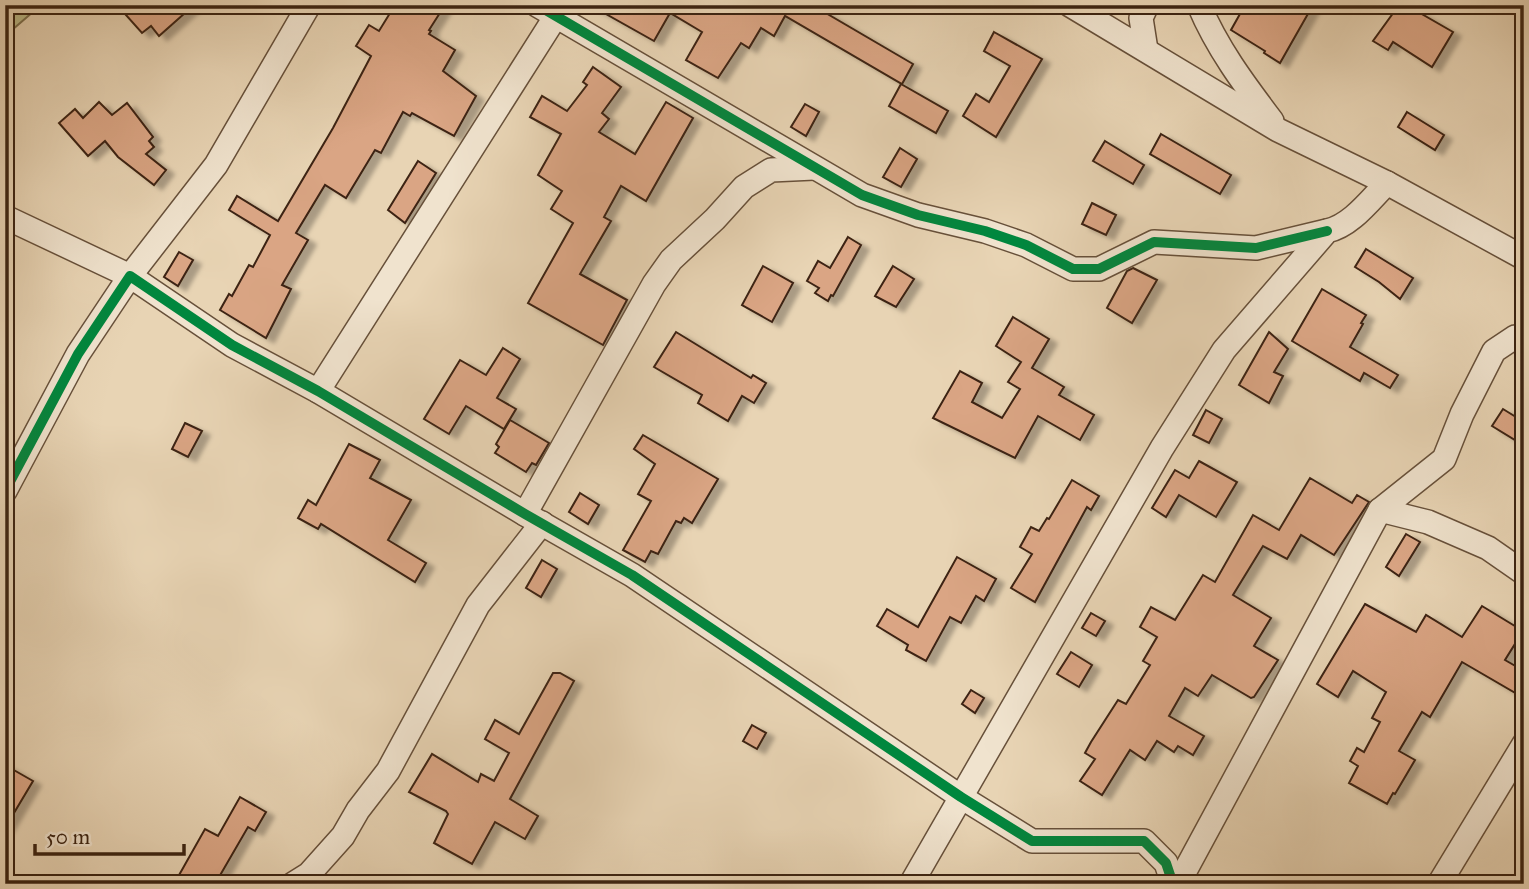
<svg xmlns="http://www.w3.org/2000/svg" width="1529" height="889" font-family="'IM FELL Great Primer',serif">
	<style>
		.green { fill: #bcbb89; stroke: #7c704e; stroke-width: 2 }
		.building { fill: #daa584; stroke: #3c2412; stroke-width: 2; filter: url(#shadow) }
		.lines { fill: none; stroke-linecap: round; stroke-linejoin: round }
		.minor-casing { stroke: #67503a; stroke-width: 26 }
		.minor { stroke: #f0e3ce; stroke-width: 23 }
		.cycleway-casing { stroke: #f0e3ce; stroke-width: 15 }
		.cycleway { stroke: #00873e; stroke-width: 10 }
	</style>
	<defs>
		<filter id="shadow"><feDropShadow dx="8" dy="4.5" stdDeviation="2" flood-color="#0004"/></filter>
	</defs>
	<rect width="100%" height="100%" fill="#e8d4b4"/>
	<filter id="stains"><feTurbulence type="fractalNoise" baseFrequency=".00286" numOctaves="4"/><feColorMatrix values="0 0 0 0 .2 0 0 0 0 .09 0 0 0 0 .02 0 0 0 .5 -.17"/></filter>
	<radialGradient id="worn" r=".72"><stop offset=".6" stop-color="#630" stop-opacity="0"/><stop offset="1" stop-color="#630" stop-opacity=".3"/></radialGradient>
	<path class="green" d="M5,5H41L5,36Z"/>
	<g class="building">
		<path d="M117,5H194L159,36L151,26L142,33Z"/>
		<path d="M395,5H445L429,30L431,31L429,34L455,50L443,71L476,96L454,136L412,113L410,116L403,112L381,153L375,150L346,198L325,185L296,233L308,240L282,285L291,289L266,338L220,310L229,294L232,296L249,265L253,267L270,235L229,210L237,196L278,221L333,128L371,56L356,46L369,25L379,31Z"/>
		<path d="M590,5H812L913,64L902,84L785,16L774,36L761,28L749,48L741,43L718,78L686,60L702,32L670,13L654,41Z"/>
		<path d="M1245,5H1313L1280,63L1264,53L1265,51L1231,30Z"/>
		<path d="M1399,5H1406L1453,32L1432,67L1393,42L1388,50L1373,41Z"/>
		<path d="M994,32L1042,59L996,137L963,116L976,94L989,102L1010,66L984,51Z"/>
		<path d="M593,67L621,87L602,113L609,119L599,132L635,154L666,102L693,118L646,201L621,186L604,217L611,221L580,274L627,300L603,345L528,303L573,223L551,209L562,191L538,175L561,134L530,117L542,96L567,111L587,85L583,82Z"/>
		<path d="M901,84L948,111L936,133L889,106Z"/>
		<path d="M99,102L112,115L127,103L153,137L149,141L154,147L146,154L166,170L154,185L118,157L105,141L88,156L59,123L75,109L83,118Z"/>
		<path d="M805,104L819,112L806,136L791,127Z"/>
		<path d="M1407,112L1444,135L1435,150L1398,127Z"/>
		<path d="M1161,134L1231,175L1220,194L1150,154Z"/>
		<path d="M1105,141L1144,165L1133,184L1093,161Z"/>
		<path d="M900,148L917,159L901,187L883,177Z"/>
		<path d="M418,161L436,173L405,223L388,210Z"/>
		<path d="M1092,203L1116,215L1106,235L1082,224Z"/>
		<path d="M848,237L861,245L833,296L831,295L828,301L815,293L819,288L807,281L818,261L830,268Z"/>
		<path d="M1366,249L1413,278L1400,299L1379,282L1355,267Z"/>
		<path d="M179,252L193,260L178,286L164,277Z"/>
		<path d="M763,266L793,283L772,322L742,305Z"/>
		<path d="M893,266L914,279L896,307L875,296Z"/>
		<path d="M1133,268L1157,280L1132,323L1107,308L1127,271Z"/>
		<path d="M1322,289L1366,315L1361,323L1363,324L1350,347L1398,375L1390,388L1364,373L1360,381L1292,341Z"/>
		<path d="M1013,317L1049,339L1032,368L1064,387L1059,395L1094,415L1080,440L1038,416L1015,458L933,418L960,371L982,383L972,402L1002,418L1020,389L1008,382L1021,362L996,346Z"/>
		<path d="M676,332L751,378L753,375L766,383L754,403L742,396L728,421L698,403L702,395L654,367Z"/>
		<path d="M1269,332L1288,349L1274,372L1283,376L1269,403L1239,385Z"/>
		<path d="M503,348L520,359L497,398L516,409L504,429L466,406L449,434L424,419L460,360L486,375Z"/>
		<path d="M1503,409L1524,422L1515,440L1492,426Z"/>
		<path d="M1206,410L1222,419L1209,443L1193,435Z"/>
		<path d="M510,420L549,443L536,465L532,463L526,472L495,453L499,447L496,444Z"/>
		<path d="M185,423L202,431L188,457L172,449Z"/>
		<path d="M643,435L718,479L692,523L684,518L681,523L676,521L658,554L651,551L645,562L623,550L651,501L638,494L655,464L634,449Z"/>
		<path d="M349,444L380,460L370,478L411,500L388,540L426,563L415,582L321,524L318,529L298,518L308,500L316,505Z"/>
		<path d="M1199,461L1237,482L1216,517L1179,495L1166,517L1152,508L1175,470L1189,478Z"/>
		<path d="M1310,478L1352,503L1357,495L1369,502L1334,555L1301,535L1287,559L1263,546L1233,595L1271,618L1254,646L1278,660L1254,697L1251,698L1212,675L1198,696L1185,688L1169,716L1204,736L1193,755L1178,746L1174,752L1157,741L1145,760L1130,750L1102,795L1080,781L1095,759L1085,753L1091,742L1118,700L1126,704L1150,665L1143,661L1157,637L1140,627L1151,607L1175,620L1203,575L1215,582L1253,515L1279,530Z"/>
		<path d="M1072,480L1099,496L1091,510L1087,507L1035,602L1011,588L1032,554L1020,547L1031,527L1039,531L1047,518L1049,519Z"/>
		<path d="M580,493L599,505L588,524L569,512Z"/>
		<path d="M1406,534L1420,542L1399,576L1386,567Z"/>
		<path d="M957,557L996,579L984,601L976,596L961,623L950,617L926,661L906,650L908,645L877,626L887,609L918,627Z"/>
		<path d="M542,560L557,569L541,597L526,588Z"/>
		<path d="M1365,604L1416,632L1426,615L1462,637L1482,606L1523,631L1505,660L1524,671V698L1462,662L1430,717L1422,712L1399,751L1415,760L1395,794L1393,793L1387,804L1349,783L1358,766L1350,761L1357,748L1364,752L1380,722L1372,718L1386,692L1353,671L1338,697L1317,684Z"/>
		<path d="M1091,613L1105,621L1096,636L1082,628Z"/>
		<path d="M1071,652L1092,665L1079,687L1057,674Z"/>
		<path d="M553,673H560L574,681L510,799L538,816L525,839L495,822L472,864L434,843L448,814L446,811L409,792L432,754L478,782L481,774L494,781L509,753L485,739L495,720L519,734Z"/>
		<path d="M971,690L984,698L975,713L962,704Z"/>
		<path d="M752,725L766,733L757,749L743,741Z"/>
		<path d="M5,765L33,781L5,828Z"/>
		<path d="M240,797L266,812L255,831L248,827L215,884H174L205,829L218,836Z"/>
	</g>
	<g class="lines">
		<defs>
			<g id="minor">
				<path d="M537,5L862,195L918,215L985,231L1026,245L1073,269H1099L1154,242L1256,248L1327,231"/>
				<path d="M1070,5L1278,130L1387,183L1524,258"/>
				<path d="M1199,5C1217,48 1244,84 1272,121"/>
				<path d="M1146,50L1141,18L1147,5"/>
				<path d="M5,217L130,276L216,165L309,5"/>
				<path d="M1524,337H1515L1494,351L1462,414L1444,459L1380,510L1428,522L1488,548L1524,573"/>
				<path d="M318,391L556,16"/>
				<path d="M5,491L78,354L130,276L232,345L318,391L525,514L632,575L961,797L1032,841H1144L1166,863L1173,884"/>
				<path d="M525,514L654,284L671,260L715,219L744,187L771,170L814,168"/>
				<path d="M293,884L309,874L343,836L358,810L388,771L478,605L542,523"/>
				<path d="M911,884L1162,448L1224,350L1327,231C1351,226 1370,200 1387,183"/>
				<path d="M1178,884L1380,510"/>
				<path d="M1439,884L1524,744"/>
			</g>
		</defs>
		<use href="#minor" class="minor-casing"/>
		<use href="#minor" class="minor"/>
		<defs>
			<g id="cycleway">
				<path d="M537,5L862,195L918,215L985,231L1026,245L1073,269H1099L1154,242L1256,248L1327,231"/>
				<path d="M5,491L78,354L130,276L232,345L318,391L525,514L632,575L961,797L1032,841H1144L1166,863L1173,884"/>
			</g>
		</defs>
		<use href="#cycleway" class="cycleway-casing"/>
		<use href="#cycleway" class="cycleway"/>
	</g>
	<rect width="1529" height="889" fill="none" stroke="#e8d4b4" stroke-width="28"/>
	<rect x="7" y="7" width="1515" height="875" fill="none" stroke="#3c2412" stroke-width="3.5"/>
	<rect x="14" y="14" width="1501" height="861" fill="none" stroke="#3c2412" stroke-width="2"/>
	<path d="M35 844v10h149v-10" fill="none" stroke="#3c2412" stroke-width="3.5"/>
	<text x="46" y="844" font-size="21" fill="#3c2412" stroke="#f0e3ce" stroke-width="5" paint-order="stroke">50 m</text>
	<rect width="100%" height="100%" filter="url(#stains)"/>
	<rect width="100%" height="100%" fill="url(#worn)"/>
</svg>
